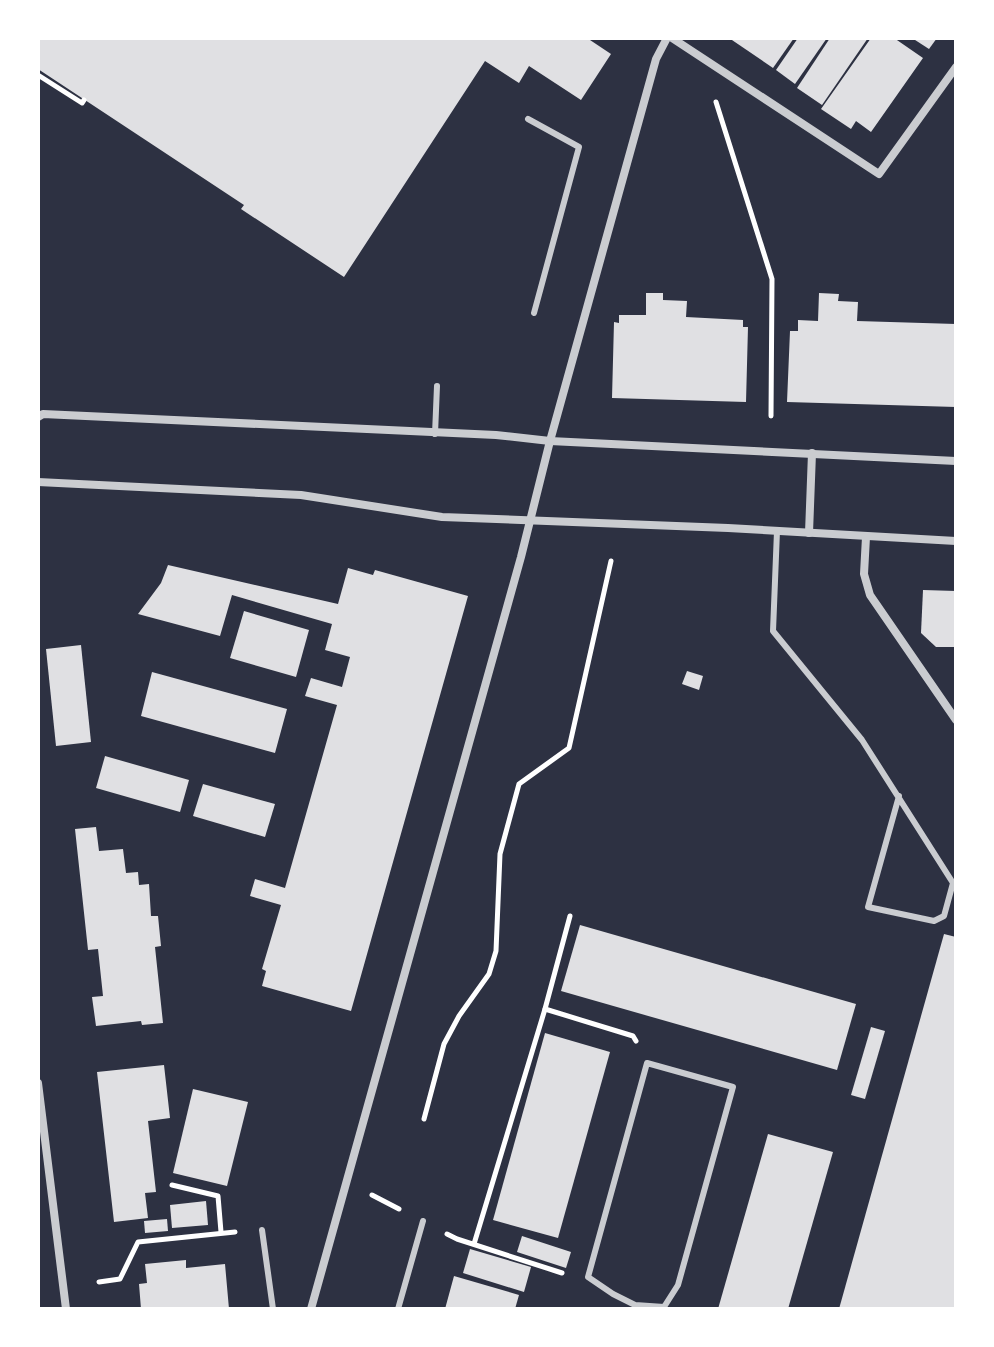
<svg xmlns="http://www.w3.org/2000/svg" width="994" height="1347" font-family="Raleway,sans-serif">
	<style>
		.building { fill: #e0e0e3 }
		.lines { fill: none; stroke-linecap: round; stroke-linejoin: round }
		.path { stroke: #fff; stroke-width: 5 }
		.service { stroke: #caccd0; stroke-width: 6 }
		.minor { stroke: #caccd0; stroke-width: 8 }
	</style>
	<rect width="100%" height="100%" fill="#2d3142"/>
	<g class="building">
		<path d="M38,38H587L611,54L581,100L529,66L519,83L485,61L344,277L241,209L244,205L38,69Z"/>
		<path d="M729,38H794L773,68Z"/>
		<path d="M798,38H827L795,84L776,70Z"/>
		<path d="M830,38H868L822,105L797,88Z"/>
		<path d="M871,38H894L923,58L871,132L856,121L851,129L821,109Z"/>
		<path d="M912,38H937L929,49Z"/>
		<path d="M646,293H663V300L687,301L686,317L743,320V327H748L746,402L612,398L614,322L619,323V315H646Z"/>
		<path d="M819,293L839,294L838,301L858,302L857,321L956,324V407L787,402L790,331H798V320L818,321Z"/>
		<path d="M168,565L338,604L348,568L373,575L375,570L468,596L351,1011L262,986L266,971L262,969L281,905L250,896L255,879L285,888L337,705L305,696L311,678L342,687L350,657L325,650L332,624L232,595L220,636L138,614L161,583Z"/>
		<path d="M923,590L956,591V647H936L921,633Z"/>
		<path d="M244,611L309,630L296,677L230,658Z"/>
		<path d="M81,645L91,742L56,746L46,649Z"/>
		<path d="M687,671L703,676L699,690L682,684Z"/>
		<path d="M152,672L287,709L275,753L141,716Z"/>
		<path d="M105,756L189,780L180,812L96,788Z"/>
		<path d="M203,784L275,804L265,837L193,816Z"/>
		<path d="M96,827L99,851L123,849L126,873L138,872L139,885L149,884L151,916H158L161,946L155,947L163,1023L142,1025L141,1021L96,1026L92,997L103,996L98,949L88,950L75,829Z"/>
		<path d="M580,925L856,1004L837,1070L561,991Z"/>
		<path d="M944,934L956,937V1309H839Z"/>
		<path d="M871,1027L885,1031L865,1099L851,1095Z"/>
		<path d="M545,1033L610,1052L558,1238L493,1220Z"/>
		<path d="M164,1065L170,1118L148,1121L156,1192L145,1193L148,1218L114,1222L97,1072Z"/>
		<path d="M193,1089L248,1102L227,1186L173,1173Z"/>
		<path d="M768,1134L833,1152L788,1309H718Z"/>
		<path d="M206,1201L208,1225L172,1228L170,1205Z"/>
		<path d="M167,1219L168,1231L145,1233L144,1221Z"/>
		<path d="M522,1236L571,1252L566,1268L517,1252Z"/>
		<path d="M470,1249L531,1267L524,1292L463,1273Z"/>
		<path d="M186,1260V1268L225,1264L229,1309H141L139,1284L147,1283L145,1264Z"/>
		<path d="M454,1276L519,1295L515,1309H445Z"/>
	</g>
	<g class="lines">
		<g class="path">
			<path d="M38,75L82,103L84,100"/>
			<path d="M716,102L772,279L771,416"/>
			<path d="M545,1009L633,1036L636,1041"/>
			<path d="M424,1119L444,1044L459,1016L489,974L496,951L500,854L519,784L569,748L611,561"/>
			<path d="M172,1185L218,1196L221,1232"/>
			<path d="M372,1195L399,1209"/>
			<path d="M447,1234L457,1239L562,1273"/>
			<path d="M474,1244L545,1009L570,916"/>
			<path d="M99,1282L120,1279L138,1242L235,1232"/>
		</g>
		<g class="service">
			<path d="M528,119L579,147L534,313"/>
			<path d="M435,434L437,386"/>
			<path d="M777,531L773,631L862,740L953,883L944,916L934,921L868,907L899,796"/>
			<path d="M647,1063L733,1087L678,1285L664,1307L635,1305L613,1294L588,1277Z"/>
			<path d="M262,1230L273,1309"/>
			<path d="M398,1309L423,1221"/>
		</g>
		<g class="minor">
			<path d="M672,38L879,174L956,67"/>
			<path d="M38,417L43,414L496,435L550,441L956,461"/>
			<path d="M38,482L301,495L442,517L728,528L956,541"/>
			<path d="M809,533L812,453"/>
			<path d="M866,537L864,574L870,595L956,720"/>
			<path d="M38,1083L66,1309"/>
			<path d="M311,1309L521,557L550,441L656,59L667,38"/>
		</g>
	</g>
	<rect width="994" height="1347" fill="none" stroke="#ffffff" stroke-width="80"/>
</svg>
